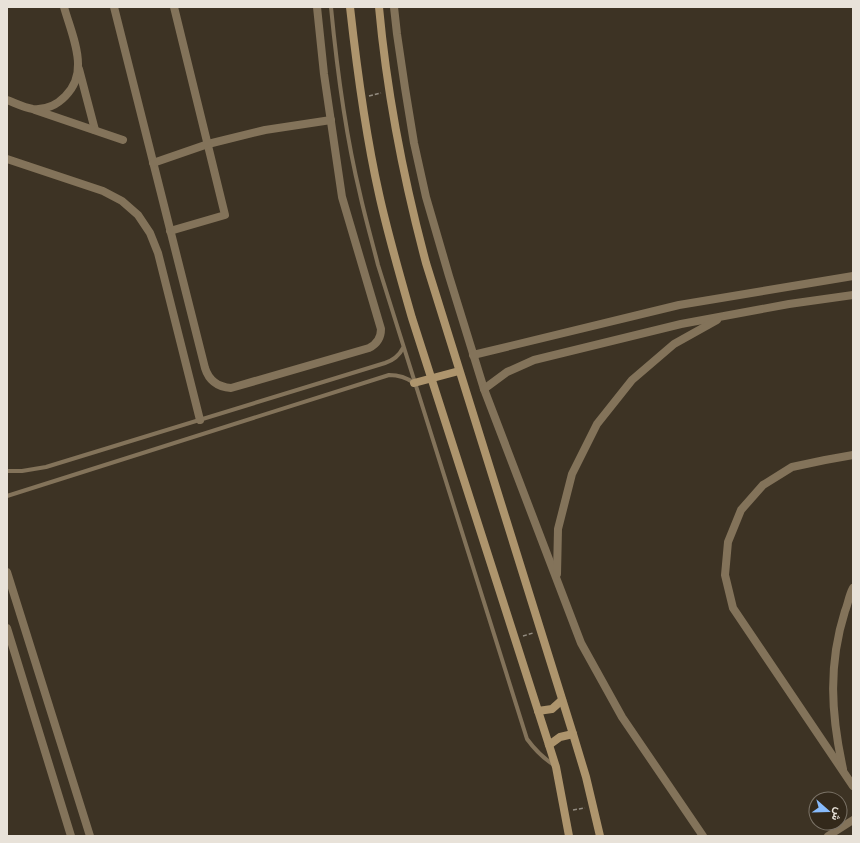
<svg xmlns="http://www.w3.org/2000/svg" width="860" height="843" font-family="'Fira Sans Condensed',Vazirmatn,sans-serif">
	<style>
		.lines { fill: none; stroke-linecap: round; stroke-linejoin: round }
		.path { stroke: #938c80; stroke-width: 1.5; stroke-dasharray: 4 2; stroke-linecap: butt }
		.lane { stroke: #83735a; stroke-width: 4 }
		.street { stroke: #83735a; stroke-width: 8 }
		.secondary { stroke: #ae956d; stroke-width: 8 }
	</style>
	<rect width="100%" height="100%" fill="#3d3324"/>
	<g class="lines">
		<g class="path">
			<path d="M369,96L381,93"/>
			<path d="M523,636L533,633"/>
			<path d="M573,810L585,808"/>
		</g>
		<g class="lane">
			<path d="M331,7C337,70 345,132 360,194C365,217 372,241 378,265L527,739C535,750 543,758 554,765"/>
			<path d="M7,471H22L46,467L385,363C394,360 399,356 403,348"/>
			<path d="M7,496L389,375C399,375 406,377 414,383"/>
		</g>
		<g class="street">
			<path d="M114,7L205,368C209,381 218,387 231,388L369,348C377,344 381,338 381,329L342,197L324,74L317,7"/>
			<path d="M394,7L397,34L405,88L414,143L426,197L449,276L484,389L581,643L622,717L703,836"/>
			<path d="M79,69L95,130"/>
			<path d="M7,100C15,103 25,108 33,109C58,111 79,88 78,64C78,46 69,25 64,7"/>
			<path d="M35,110L123,140"/>
			<path d="M7,159L103,191L122,201L138,215L150,233L158,253L200,420"/>
			<path d="M153,163L208,144L265,130L331,120"/>
			<path d="M170,231L225,215L174,7"/>
			<path d="M473,355L679,305L853,276"/>
			<path d="M484,389L507,372L534,360L681,324L789,304L853,295"/>
			<path d="M853,455L825,460L792,467L763,485L741,510L728,542L725,575L733,608L853,786"/>
			<path d="M7,572L90,836"/>
			<path d="M557,574L558,529L572,474L597,424L632,380L674,344L717,320"/>
			<path d="M7,628L71,836"/>
			<path d="M843,769C831,714 828,665 845,611C848,604 849,595 853,588"/>
			<path d="M828,836L853,820"/>
		</g>
		<g class="secondary">
			<path d="M350,7C357,70 365,132 379,194C388,235 400,276 412,318L549,745L556,767L569,836"/>
			<path d="M379,7C387,95 403,177 426,263L573,734L586,777L600,836"/>
			<path d="M414,383L459,371"/>
			<path d="M538,711L552,709L562,700"/>
			<path d="M549,745L560,737L573,734"/>
		</g>
	</g>
	<rect width="860" height="843" fill="none" stroke="#e8e2d9" stroke-width="16"/>
	<g transform="translate(828 811) rotate(110)"><circle r="19" fill="#33291b" stroke="#7b7367"/>
	<path d="M0-3L7 15L0 10L-7 15Z" fill="#88bbfc"/>
	<text y="-6" font-size="11" font-weight="bold" text-anchor="middle" fill="#e8e2d9">ش</text>
	</g>
</svg>
